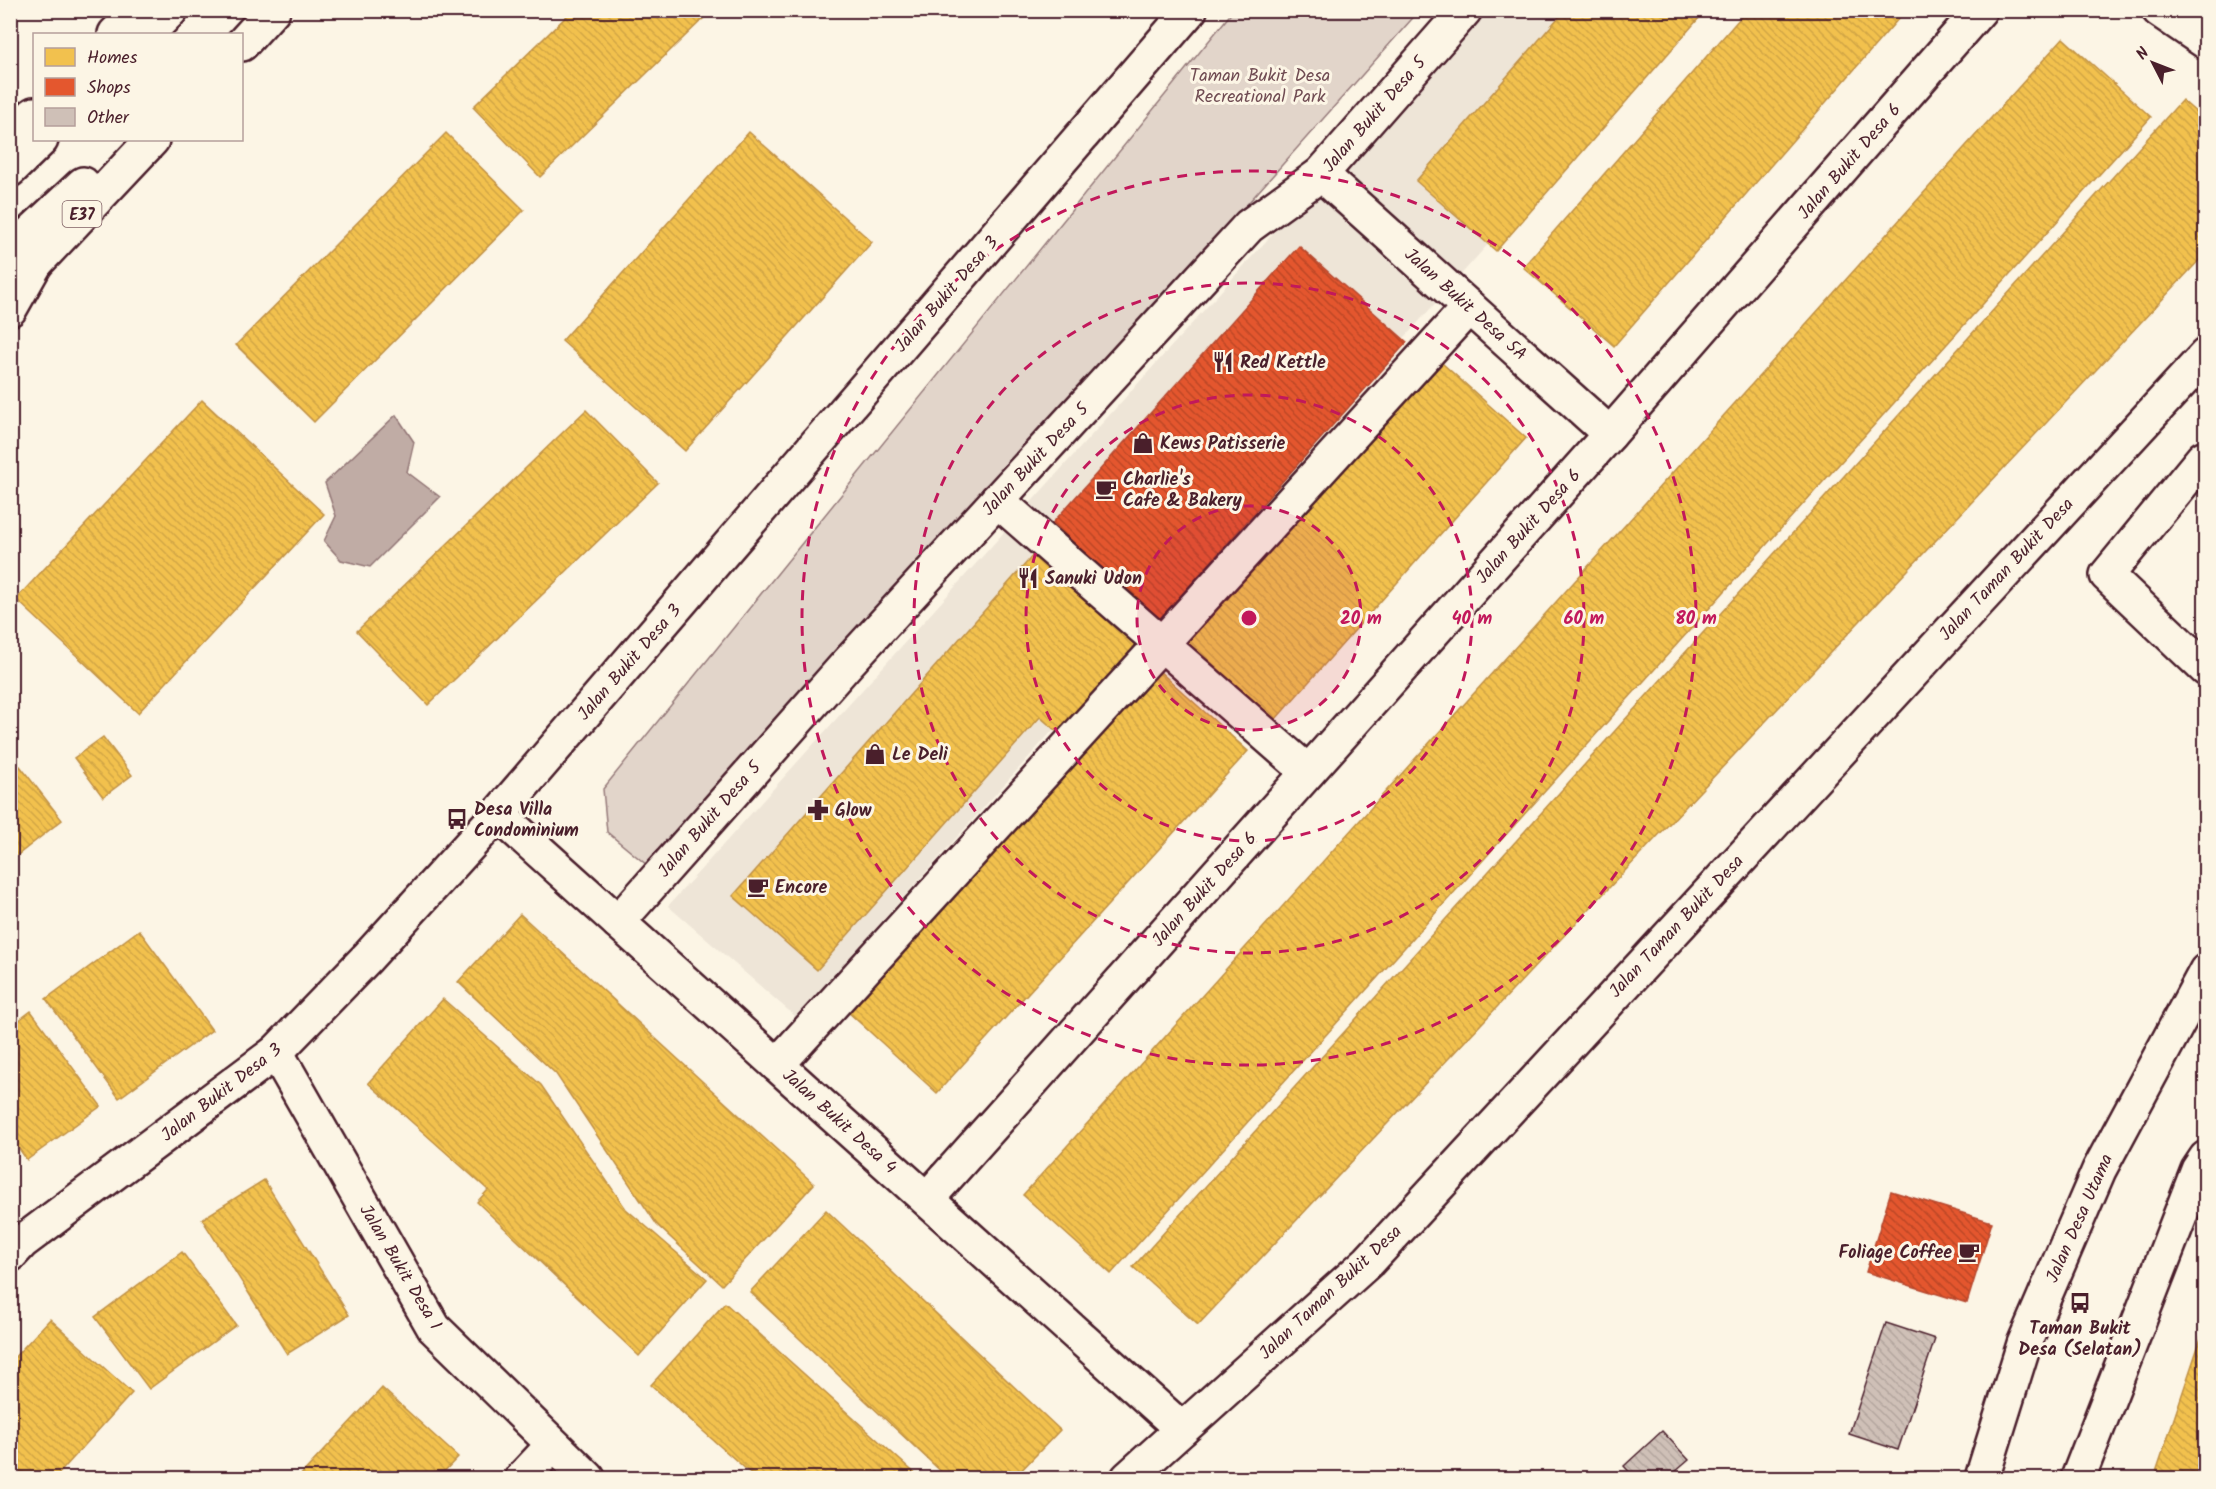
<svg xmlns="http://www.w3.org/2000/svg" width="2216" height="1489" font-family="Kalam,sans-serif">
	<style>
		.built { fill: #eee5d7 }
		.green { fill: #e2d5ca; stroke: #967a7a; stroke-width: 1.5 }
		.water { fill: #c0aca5; stroke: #917474; stroke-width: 1.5 }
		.homes { fill: url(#homes-back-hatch); stroke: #c09044; stroke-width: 1.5 }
		.shops { fill: url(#shops-back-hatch); stroke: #b6462d; stroke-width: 1.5 }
		.building { fill: url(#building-back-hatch); stroke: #4a1f2b; stroke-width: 1.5 }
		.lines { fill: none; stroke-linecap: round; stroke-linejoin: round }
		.minor-casing { stroke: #4a1f2b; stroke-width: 38 }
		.highway-casing { stroke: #4a1f2b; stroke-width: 38 }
		.minor { stroke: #fcf5e5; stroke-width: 33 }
		.highway { stroke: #fcf5e5; stroke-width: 33 }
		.ring { fill: none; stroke: #c2185b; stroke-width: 3; stroke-dasharray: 10 8 }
		.labels { text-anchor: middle; stroke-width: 6; stroke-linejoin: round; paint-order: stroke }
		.shield { fill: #fcf5e5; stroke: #7f5f63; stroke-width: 1.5 }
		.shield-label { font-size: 16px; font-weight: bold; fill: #4a1f2b }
		.park-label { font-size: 18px; fill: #704c53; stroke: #fcf5e5 }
		.street-label { font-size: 18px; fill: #4a1f2b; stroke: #fcf5e5 }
		.poi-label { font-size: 18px; font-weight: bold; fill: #4a1f2b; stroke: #fcf5e5; text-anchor: start }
		.centre { fill: #c2185b; stroke: #fcf5e5; stroke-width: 3 }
		.ring-label { font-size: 18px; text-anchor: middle; font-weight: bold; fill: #c2185b; stroke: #fcf5e5; stroke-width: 6; stroke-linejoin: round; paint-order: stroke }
	</style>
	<defs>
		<pattern id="homes-back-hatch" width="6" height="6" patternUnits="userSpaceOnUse" patternTransform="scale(1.5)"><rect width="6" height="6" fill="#f2c14e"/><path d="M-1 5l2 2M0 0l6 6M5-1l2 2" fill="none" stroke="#d1a544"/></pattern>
		<pattern id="shops-back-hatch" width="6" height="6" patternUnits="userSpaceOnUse" patternTransform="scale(1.5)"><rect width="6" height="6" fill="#e4572e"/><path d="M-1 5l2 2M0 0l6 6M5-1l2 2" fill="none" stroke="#bb4727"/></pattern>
		<pattern id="building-back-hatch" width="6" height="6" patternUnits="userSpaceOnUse" patternTransform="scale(1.5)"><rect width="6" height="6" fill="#cfc0b7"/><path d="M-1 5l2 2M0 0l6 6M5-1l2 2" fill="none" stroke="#b3a59e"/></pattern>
	</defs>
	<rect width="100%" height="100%" fill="#fcf5e5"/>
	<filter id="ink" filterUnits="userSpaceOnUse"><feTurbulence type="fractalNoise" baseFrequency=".0167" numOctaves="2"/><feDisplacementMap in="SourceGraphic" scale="12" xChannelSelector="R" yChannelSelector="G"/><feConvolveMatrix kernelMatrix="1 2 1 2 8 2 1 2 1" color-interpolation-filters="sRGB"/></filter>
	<g filter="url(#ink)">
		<path class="built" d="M1473,11H1697L796,1017L668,906Z"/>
		<path class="green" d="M1233,11H1419L696,824L653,870L607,832L603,789Z"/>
		<path class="water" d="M396,415L414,442L407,472L440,497L370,567L341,560L324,541L336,516L325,483Z"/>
		<g class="homes">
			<path d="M573,10L711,11L540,177L473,107Z"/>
			<path d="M1565,10H1706L1496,251L1416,181Z"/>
			<path d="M1747,10H1906L1614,346L1523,267Z"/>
			<path d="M2063,38L2151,117L1111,1274L1023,1195Z"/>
			<path d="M2182,100L2206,121V253L1198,1325L1133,1267Z"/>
			<path d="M749,132L872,242L685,451L562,341Z"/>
			<path d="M446,133L524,210L314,422L236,345Z"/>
			<path d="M1434,356L1526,438L1275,720L1183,639Z"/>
			<path d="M202,400L324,514L138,713L16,599Z"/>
			<path d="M586,410L658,483L428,705L357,631Z"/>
			<path d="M1035,553L1142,647L1063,737L1040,717L817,970L733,896Z"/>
			<path d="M1158,670L1248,751L937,1093L848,1012Z"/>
			<path d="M103,737L132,775L103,797L74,758Z"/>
			<path d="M20,766L62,820L10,861V773Z"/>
			<path d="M520,914L814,1184L722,1285L657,1225L556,1074L458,982Z"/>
			<path d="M139,930L212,1030L119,1098L46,999Z"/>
			<path d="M443,999L541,1085L626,1209L707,1279L639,1356L477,1202L488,1190L368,1083Z"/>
			<path d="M31,1011L101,1106L27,1160L10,1136V1027Z"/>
			<path d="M264,1180L349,1315L287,1354L202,1219Z"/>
			<path d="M826,1210L1060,1430L1014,1478H948L750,1292Z"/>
			<path d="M182,1252L236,1325L149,1389L95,1317Z"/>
			<path d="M725,1303L920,1478H756L651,1385Z"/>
			<path d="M50,1319L132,1393L55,1478H10V1362Z"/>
			<path d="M2206,1323V1478H2154Z"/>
			<path d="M382,1388L458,1457L438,1478H298Z"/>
		</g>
		<g class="shops">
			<path d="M1299,246L1407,342L1156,623L1049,527Z"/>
			<path d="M1891,1191L1992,1222L1967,1303L1866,1272Z"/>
		</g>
		<g class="building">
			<path d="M1886,1323L1935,1339L1898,1450L1849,1434Z"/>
			<path d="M1662,1431L1689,1460L1668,1478H1635L1624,1466Z"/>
		</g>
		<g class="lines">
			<defs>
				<g id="minor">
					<path d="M2159,10L2206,42"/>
					<path d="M1321,174L1610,434"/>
					<path d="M10,309L36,263"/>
					<path d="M2206,460L2203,458L2107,575L2206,669"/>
					<path d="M997,500L1308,772"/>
					<path d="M498,814L1182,1429"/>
					<path d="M618,922L846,665L1249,226L1321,174L1465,10"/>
					<path d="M276,1052L434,1328L588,1478"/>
					<path d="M777,1065L1469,307"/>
					<path d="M927,1199L1610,434L1980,10"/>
					<path d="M10,1255L22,1242L276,1052L367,958L498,814L1190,10"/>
					<path d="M522,1478L553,1445"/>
					<path d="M1128,1478L1369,1261L2206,355"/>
					<path d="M1982,1478L2024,1344L2099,1170L2206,971"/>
					<path d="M2078,1478L2198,1170L2206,1158"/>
				</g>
				<g id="highway">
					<path d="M115,34L140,10"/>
					<path d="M147,34L171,10"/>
					<path d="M242,44L273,10"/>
					<path d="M10,137L34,114"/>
					<path d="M10,170L41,140"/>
					<path d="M10,252L83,184"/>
					<path d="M10,287L37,262L152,140"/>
				</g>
			</defs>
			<use href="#minor" class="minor-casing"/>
			<use href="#highway" class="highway-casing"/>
			<use href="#minor" class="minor"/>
			<use href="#highway" class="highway"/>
		</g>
	</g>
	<circle cx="1249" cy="618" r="112" fill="#c2185b" fill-opacity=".12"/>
	<g class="ring">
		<circle cx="1249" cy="618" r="112"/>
		<circle cx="1249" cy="618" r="223"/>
		<circle cx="1249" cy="618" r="335"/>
		<circle cx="1249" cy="618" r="447"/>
	</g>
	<defs>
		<symbol id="restaurant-bare" viewBox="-9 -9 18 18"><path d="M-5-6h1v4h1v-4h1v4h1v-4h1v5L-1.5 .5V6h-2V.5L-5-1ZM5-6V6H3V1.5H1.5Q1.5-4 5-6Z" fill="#4a1f2b" stroke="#fcf5e5" stroke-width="2.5" paint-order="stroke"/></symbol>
		<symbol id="shop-bare" viewBox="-9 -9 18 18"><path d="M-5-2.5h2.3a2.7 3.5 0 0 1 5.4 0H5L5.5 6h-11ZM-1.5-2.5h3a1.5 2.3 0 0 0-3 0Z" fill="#4a1f2b" stroke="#fcf5e5" stroke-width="2.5" paint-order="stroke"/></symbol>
		<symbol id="cafe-bare" viewBox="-9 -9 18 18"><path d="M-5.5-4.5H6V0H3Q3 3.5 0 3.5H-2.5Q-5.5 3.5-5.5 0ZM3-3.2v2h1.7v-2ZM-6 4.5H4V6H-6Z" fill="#4a1f2b" stroke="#fcf5e5" stroke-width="2.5" paint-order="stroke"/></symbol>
		<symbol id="pharmacy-bare" viewBox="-9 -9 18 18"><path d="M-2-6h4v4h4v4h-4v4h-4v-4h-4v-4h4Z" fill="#4a1f2b" stroke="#fcf5e5" stroke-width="2.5" paint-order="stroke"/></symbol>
		<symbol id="bus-bare" viewBox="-9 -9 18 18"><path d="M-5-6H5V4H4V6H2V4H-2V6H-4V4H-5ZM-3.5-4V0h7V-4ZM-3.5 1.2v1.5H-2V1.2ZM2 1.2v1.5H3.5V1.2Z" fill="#4a1f2b" stroke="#fcf5e5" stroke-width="2.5" paint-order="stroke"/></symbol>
	</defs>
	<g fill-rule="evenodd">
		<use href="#restaurant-bare" x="1208" y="347" width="30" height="30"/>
		<use href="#shop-bare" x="1128" y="428" width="30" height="30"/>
		<use href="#cafe-bare" x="1091" y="474" width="30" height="30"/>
		<use href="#restaurant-bare" x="1013" y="563" width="30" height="30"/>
		<use href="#shop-bare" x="860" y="739" width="30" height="30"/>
		<use href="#pharmacy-bare" x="803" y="795" width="30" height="30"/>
		<use href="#bus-bare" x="442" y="804" width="30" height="30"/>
		<use href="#cafe-bare" x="743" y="872" width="30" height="30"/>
		<use href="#cafe-bare" x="1954" y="1237" width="30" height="30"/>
		<use href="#bus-bare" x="2065" y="1288" width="30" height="30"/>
	</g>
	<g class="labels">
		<rect class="shield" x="62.5" y="201" width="39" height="26" rx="4.5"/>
		<g class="shield-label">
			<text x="82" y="220">E37</text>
		</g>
		<g class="park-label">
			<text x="1260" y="81">Taman Bukit Desa<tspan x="1260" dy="21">Recreational Park</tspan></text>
		</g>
		<g class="street-label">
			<text transform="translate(1374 114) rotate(-49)" y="6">Jalan Bukit Desa 5</text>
			<text transform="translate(1849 161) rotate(-49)" y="6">Jalan Bukit Desa 6</text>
			<text transform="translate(946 294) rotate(-49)" y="6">Jalan Bukit Desa 3</text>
			<text transform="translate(1466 304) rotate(42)" y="6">Jalan Bukit Desa 5A</text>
			<text transform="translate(1035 459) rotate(-47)" y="6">Jalan Bukit Desa 5</text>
			<text transform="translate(1528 526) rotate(-48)" y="6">Jalan Bukit Desa 6</text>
			<text transform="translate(2006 569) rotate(-47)" y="6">Jalan Taman Bukit Desa</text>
			<text transform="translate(629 662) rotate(-49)" y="6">Jalan Bukit Desa 3</text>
			<text transform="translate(709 819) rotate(-49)" y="6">Jalan Bukit Desa 5</text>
			<text transform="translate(1204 889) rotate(-48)" y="6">Jalan Bukit Desa 6</text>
			<text transform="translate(1676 926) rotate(-47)" y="6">Jalan Taman Bukit Desa</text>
			<text transform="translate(221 1092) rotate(-38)" y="6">Jalan Bukit Desa 3</text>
			<text transform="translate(840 1121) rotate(42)" y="6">Jalan Bukit Desa 4</text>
			<text transform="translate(2079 1218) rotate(-66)" y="6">Jalan Desa Utama</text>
			<text transform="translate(401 1267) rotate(59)" y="6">Jalan Bukit Desa 1</text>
			<text transform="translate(1330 1292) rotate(-43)" y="6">Jalan Taman Bukit Desa</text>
		</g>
		<g class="poi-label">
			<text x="1240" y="368">Red Kettle</text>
			<text x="1160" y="449">Kews Patisserie</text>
			<text x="1123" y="485">Charlie's<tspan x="1123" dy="21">Cafe &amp; Bakery</tspan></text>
			<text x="1045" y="584">Sanuki Udon</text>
			<text x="892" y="760">Le Deli</text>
			<text x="474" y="815">Desa Villa<tspan x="474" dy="21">Condominium</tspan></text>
			<text x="835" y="816">Glow</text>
			<text x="775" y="893">Encore</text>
			<text x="1952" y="1258" text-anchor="end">Foliage Coffee</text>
			<text x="2080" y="1334" text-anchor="middle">Taman Bukit<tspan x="2080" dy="21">Desa (Selatan)</tspan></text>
		</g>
	</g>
	<circle cx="1249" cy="618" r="9" class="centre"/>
	<g class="ring-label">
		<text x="1361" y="624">20 m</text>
		<text x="1472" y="624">40 m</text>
		<text x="1584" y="624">60 m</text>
		<text x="1696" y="624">80 m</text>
	</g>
	<rect width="2216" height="1489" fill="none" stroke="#fcf5e5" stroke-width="36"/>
	<rect x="18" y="18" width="2180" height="1453" fill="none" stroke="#4a1f2b" stroke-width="2" filter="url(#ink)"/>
	<rect x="33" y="33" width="210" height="108" fill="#fcf5e5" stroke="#b59f9b" stroke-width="1.5"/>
	<rect x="45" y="48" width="30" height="18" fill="#f2c14e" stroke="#b59f9b" stroke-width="1.5"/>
	<text x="87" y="63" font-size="18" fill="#4a1f2b">Homes</text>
	<rect x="45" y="78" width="30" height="18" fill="#e4572e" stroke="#b59f9b" stroke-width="1.5"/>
	<text x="87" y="93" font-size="18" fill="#4a1f2b">Shops</text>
	<rect x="45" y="108" width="30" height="18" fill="#cfc0b7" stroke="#b59f9b" stroke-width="1.5"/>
	<text x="87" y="123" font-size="18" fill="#4a1f2b">Other</text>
	<g transform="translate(2153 63) rotate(312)" stroke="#fcf5e5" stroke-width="4.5" paint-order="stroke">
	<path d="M0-4.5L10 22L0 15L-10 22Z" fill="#4a1f2b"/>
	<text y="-9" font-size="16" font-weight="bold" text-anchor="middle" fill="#4a1f2b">N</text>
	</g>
</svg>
